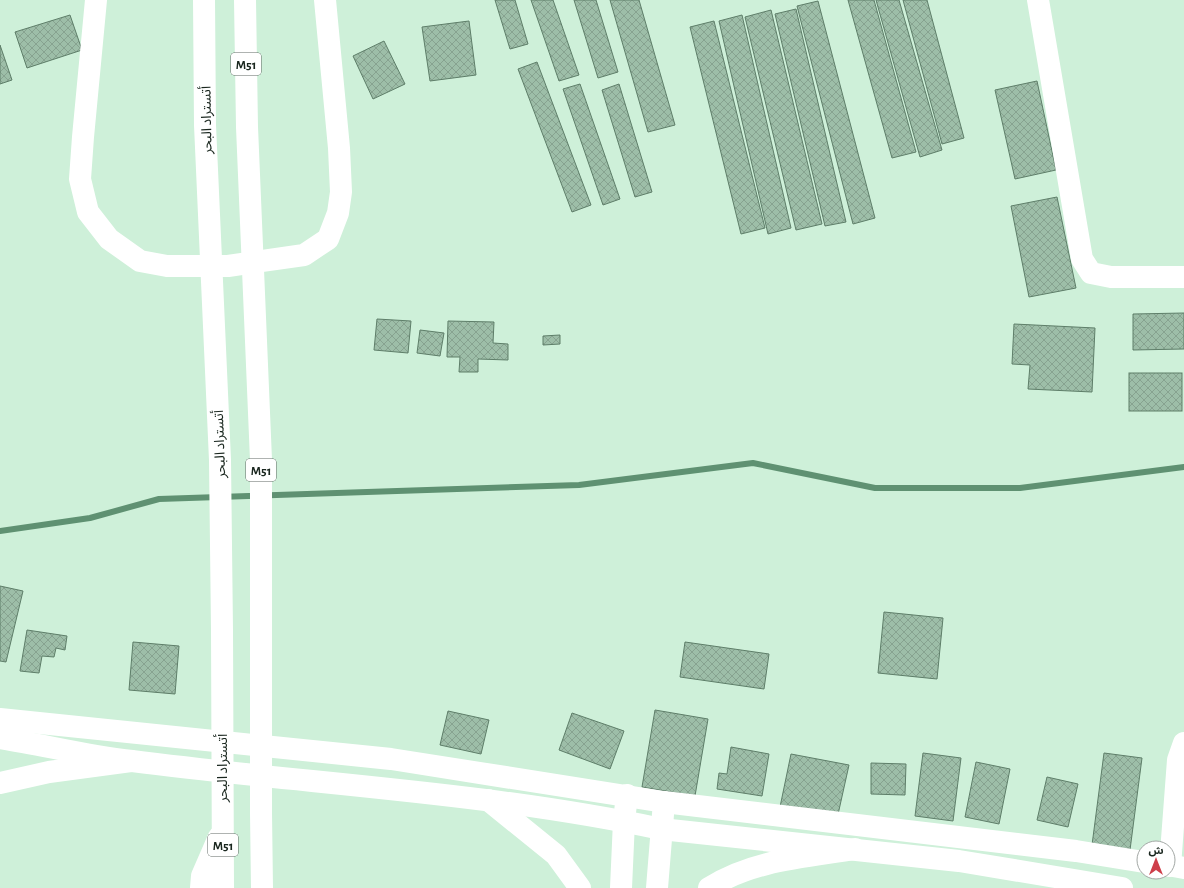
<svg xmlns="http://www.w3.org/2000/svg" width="1184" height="888" font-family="'Alegreya Sans','Noto Sans Arabic',sans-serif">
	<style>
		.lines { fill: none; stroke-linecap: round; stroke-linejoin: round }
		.stream { stroke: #5f9172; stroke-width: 6 }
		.building { fill: url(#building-cross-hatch); stroke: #5e7e69 }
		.minor { stroke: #fff; stroke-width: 22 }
		.secondary { stroke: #fff; stroke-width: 22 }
		.motorway { stroke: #fff; stroke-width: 22 }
		.labels { text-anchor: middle; stroke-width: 3.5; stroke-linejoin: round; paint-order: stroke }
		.shield { fill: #fff; stroke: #5e6762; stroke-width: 1 }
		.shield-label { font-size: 13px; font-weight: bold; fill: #19261e }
		.street-label { font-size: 14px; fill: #19261e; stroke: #fff }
	</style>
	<defs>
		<pattern id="building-cross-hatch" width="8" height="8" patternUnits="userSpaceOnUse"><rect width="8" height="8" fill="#9dbea8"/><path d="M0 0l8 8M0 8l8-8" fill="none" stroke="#87a390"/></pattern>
	</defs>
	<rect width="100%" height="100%" fill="#cef0d9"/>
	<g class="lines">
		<path class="stream" d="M0,531L90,518L159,499L579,485L753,463L875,488H1020L1184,467"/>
	</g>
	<g class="building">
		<path d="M495,0H515L528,44L510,49Z"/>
		<path d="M531,0H553L579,75L559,81Z"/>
		<path d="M574,0H596L618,72L598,78Z"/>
		<path d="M610,0H639L675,125L648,132Z"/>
		<path d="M848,0H874L916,152L892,158Z"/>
		<path d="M876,0H899L942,150L920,157Z"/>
		<path d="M903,0H927L964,138L942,144Z"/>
		<path d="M818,1L875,218L853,224L797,6Z"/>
		<path d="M796,9L846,222L825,226L775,14Z"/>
		<path d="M771,10L822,224L796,230L745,17Z"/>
		<path d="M70,15L82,50L27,68L15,32Z"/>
		<path d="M742,15L791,228L768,234L719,21Z"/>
		<path d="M469,21L476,75L430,81L422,27Z"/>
		<path d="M714,21L765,228L741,234L690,27Z"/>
		<path d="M384,41L405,84L373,99L353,56Z"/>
		<path d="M0,45L12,80L0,84Z"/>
		<path d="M537,62L591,205L572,212L518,69Z"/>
		<path d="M1037,81L1056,170L1015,179L995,90Z"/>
		<path d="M580,84L620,199L603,205L563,89Z"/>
		<path d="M619,84L652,192L635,197L602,90Z"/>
		<path d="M1057,197L1076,288L1029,297L1011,206Z"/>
		<path d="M1184,313V349L1133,350V314Z"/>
		<path d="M377,319L411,321L408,353L374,350Z"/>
		<path d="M448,321L494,322L493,343L508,344V360L478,359V372H459L460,357H447Z"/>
		<path d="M1014,324L1095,328L1092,392L1028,389L1030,365L1012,364Z"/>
		<path d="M420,330L444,333L440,356L417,353Z"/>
		<path d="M560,335V344L543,345V336Z"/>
		<rect x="1129" y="373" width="53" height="38"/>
		<path d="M0,586L23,591L6,662L0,661Z"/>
		<path d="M884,612L943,618L937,679L878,673Z"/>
		<path d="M27,630L67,636L65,650L56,648L54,657L42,656L39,673L20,671Z"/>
		<path d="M133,642L179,646L175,694L129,690Z"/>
		<path d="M685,642L769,654L764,689L680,677Z"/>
		<path d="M655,710L708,719L695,796L642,787Z"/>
		<path d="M448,711L489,720L481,754L440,745Z"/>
		<path d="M572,713L624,731L610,769L559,750Z"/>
		<path d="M731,747L769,754L762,796L717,789L719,773L727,774Z"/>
		<path d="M923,753L961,758L953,821L915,816Z"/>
		<path d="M1104,753L1142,758L1130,850L1092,845Z"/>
		<path d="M791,754L849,765L837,819L780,807Z"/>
		<path d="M976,762L1010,769L999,824L965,817Z"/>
		<path d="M871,763L906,764L905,795L871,794Z"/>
		<path d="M1047,777L1078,784L1068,827L1037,820Z"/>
	</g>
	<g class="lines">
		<g class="minor">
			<path d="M96,0L83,137L80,179L88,212L109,239L140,261L167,266H228L304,255L328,239L338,213L341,192L339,148L325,0"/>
			<path d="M1038,0L1082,259L1091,273L1111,277H1184"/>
			<path d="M1170,866L1178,760L1184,743"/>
		</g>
		<g class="secondary">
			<path d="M0,719L391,759L664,802L1076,851L1144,862"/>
			<path d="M0,738C44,745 88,756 132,761C309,784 487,792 661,829L959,861L1122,888"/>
			<path d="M1168,865L1184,868"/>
		</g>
		<g class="motorway">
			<path d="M204,0L205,125L220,460L222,630L223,888"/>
			<path d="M245,0L247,127L261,460V813L262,888"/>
			<path d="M0,783L49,772L131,761"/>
			<path d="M488,800L556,855L580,888"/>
			<path d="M201,888L202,876L219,837"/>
			<path d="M621,888L624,821L627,795"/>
			<path d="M657,888L664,802"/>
			<path d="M709,888C752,860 806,857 855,849"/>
		</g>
	</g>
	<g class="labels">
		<g class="shield">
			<rect x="231" y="53" width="30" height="22" rx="3"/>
			<rect x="246" y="459" width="30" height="22" rx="3"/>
			<rect x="208" y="834" width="30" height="22" rx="3"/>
		</g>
		<g class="shield-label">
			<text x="246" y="69">M51</text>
			<text x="261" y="475">M51</text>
			<text x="223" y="850">M51</text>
		</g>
		<g class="street-label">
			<text transform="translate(206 120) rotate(-91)" y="5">أتستراد البحر</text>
			<text transform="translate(219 444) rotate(-92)" y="5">أتستراد البحر</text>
			<text transform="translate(222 768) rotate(-90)" y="5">أتستراد البحر</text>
		</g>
	</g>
	<g transform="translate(1156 860)"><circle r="19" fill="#ffffff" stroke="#a3a8a5"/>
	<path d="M0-3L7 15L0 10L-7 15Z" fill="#ce3e4a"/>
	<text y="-6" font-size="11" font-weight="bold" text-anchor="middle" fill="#19261e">ش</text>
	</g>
</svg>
